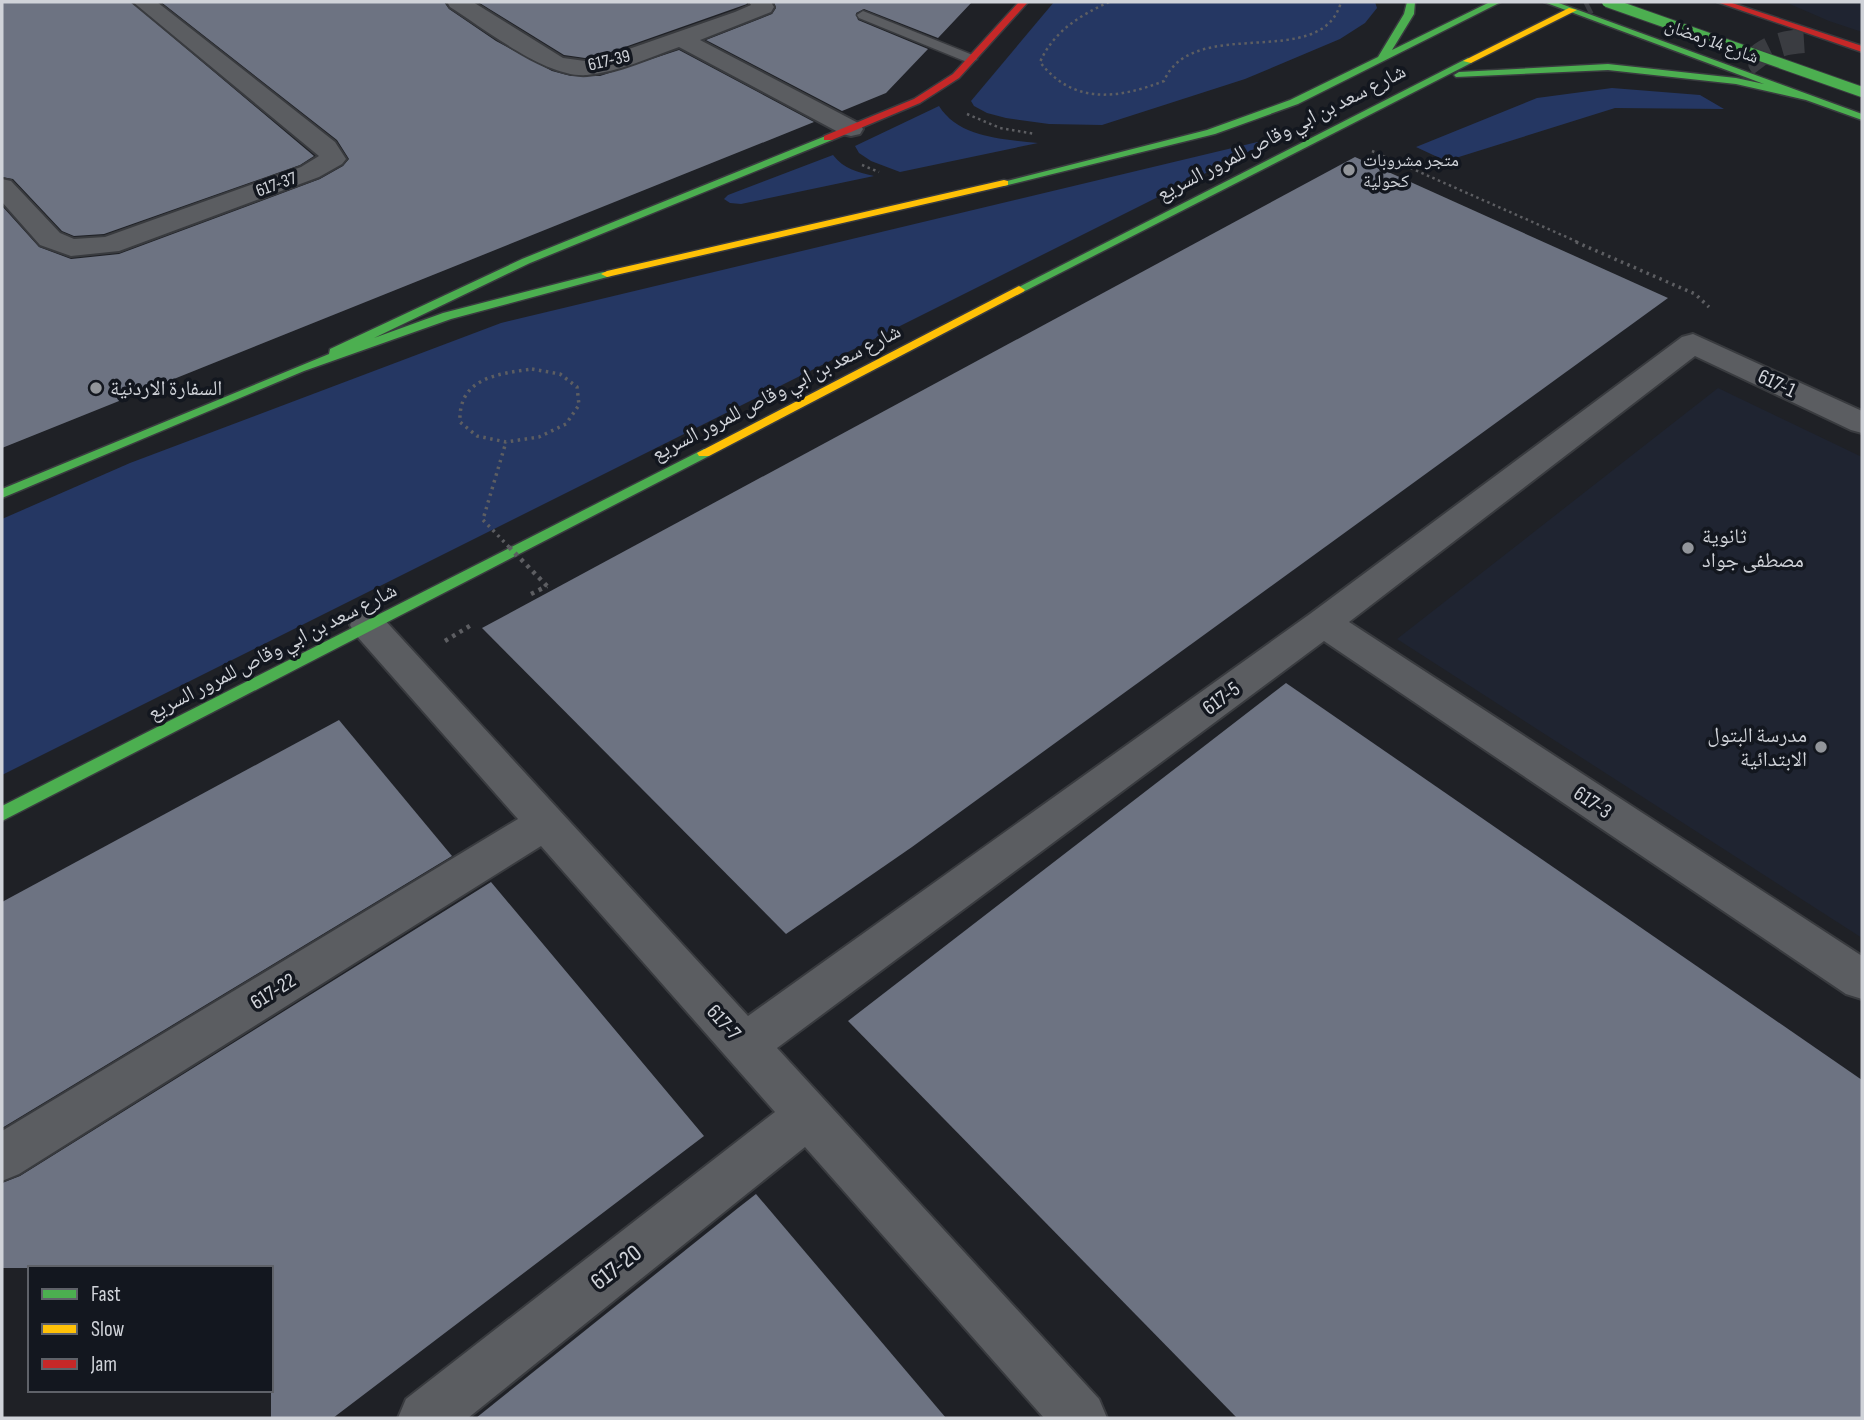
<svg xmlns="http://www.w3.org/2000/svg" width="1864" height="1420" font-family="'Sofia Sans Condensed','Noto Naskh Arabic',sans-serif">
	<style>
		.built { fill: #1f2431 }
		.green { fill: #253763 }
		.building { fill: #6d7382 }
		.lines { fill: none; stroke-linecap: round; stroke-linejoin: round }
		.primary-tunnel { stroke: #3a3c41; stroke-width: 24; stroke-dasharray: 24 12; stroke-linecap: butt }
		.lane-casing { stroke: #393b3f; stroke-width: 3 }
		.street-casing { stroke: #393b3f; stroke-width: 4 }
		.fast-casing { stroke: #393b3f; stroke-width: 3 }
		.slow-casing { stroke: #393b3f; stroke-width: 3 }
		.jam-casing { stroke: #393b3f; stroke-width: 3 }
		.path-far2 { stroke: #5d5e62; stroke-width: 2.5; stroke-dasharray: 2.5 3.5; stroke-linecap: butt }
		.path-far1 { stroke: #5d5e62; stroke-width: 3.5; stroke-dasharray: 2.5 4.5; stroke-linecap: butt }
		.path { stroke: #5d5e62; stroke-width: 4.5; stroke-dasharray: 3.5 5; stroke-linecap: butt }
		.lane { fill: #5b5d61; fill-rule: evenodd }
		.street { fill: #5b5d61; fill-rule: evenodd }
		.fast { fill: #4caf50; fill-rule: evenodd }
		.slow { fill: #ffc107; fill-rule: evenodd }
		.jam { fill: #c62828; fill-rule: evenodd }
		.fast-bridge-casing { stroke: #393b3f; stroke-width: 12; stroke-linecap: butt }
		.path-bridge-far1 { stroke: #5d5e62; stroke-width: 3.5; stroke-dasharray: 2.5 4.5; stroke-linecap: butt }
		.path-bridge { stroke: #5d5e62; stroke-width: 4.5; stroke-dasharray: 3.5 5; stroke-linecap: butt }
		.fast-bridge { stroke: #4caf50; stroke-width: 10 }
		.poi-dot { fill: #92959a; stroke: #13171f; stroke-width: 2.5 }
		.labels { text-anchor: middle; stroke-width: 7; stroke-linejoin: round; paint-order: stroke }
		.far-street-label { font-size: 18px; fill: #d0d3d9; stroke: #13171f }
		.far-poi-label { font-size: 18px; fill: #d0d3d9; stroke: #13171f; text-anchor: start }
		.street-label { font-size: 21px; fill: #d0d3d9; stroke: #13171f }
		.poi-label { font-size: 21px; fill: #d0d3d9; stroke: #13171f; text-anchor: start }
		.near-street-label { font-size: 24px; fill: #d0d3d9; stroke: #13171f }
	</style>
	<rect width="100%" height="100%" fill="#1f2126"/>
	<g class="built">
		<path d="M1785,2H1862V32L1829,21Z"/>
		<path d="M1718,388L1862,457V938L1397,639Z"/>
	</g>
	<g class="green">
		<path d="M1054,2H1375L1377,8L1365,23L1340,39L1245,79L1102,125L1049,124L1006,118L987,113L974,106L971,101Z"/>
		<path d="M1612,88L1700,95L1724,109L1615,108L1446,161L1416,147L1537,98Z"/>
		<path d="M939,106C959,138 1003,139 1038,143L900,172L871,161L859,153L855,146Z"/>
		<path d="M1278,137L2,775V519L130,463L501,323Z"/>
		<path d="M833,155C844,169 857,172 874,176L741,204L730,203L724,199L728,195Z"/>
	</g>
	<g class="building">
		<path d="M2,2H131L314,156L300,165L104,234L74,236L62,231L13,179L2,177Z"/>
		<path d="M161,2H444L449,9L496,41L552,71L571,76H600L679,50L814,122L2,448V206L39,247L71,259L119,254L320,179L343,166L349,159L337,140Z"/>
		<path d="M478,2H746L747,4L605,54L585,58L564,55Z"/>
		<path d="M774,2H972L938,38L864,9L856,13L858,20L928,49L886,93L842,111L706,40L772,14L776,8Z"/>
		<path d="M1355,157L1668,298L912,847L786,934L482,628Z"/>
		<path d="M1286,683L1862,1080V1418H1237L848,1021Z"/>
		<path d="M339,720L452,856L2,1128V902Z"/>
		<path d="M491,882L704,1136L333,1418H271V1268H2V1183L20,1176Z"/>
		<path d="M756,1194L946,1418H476L738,1208Z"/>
	</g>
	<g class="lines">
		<g class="primary-tunnel">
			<path d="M1584,4L1588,2"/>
			<path d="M1763,67L1760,63L1761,54C1774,45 1788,42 1804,41"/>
		</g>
		<defs>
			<path id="lane" d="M863,11L975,56L977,59L971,63L967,62L859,18L857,15Z"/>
			<g id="street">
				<path d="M133,2H157L335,142L346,159L342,164L319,177L119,251L71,256L40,245L2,202V179L11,181L60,233L74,239L105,237L301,167L319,156Z"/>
				<path d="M447,2H473L563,58L585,61L606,57L735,12L751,5L749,2H771L774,7L771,12L700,40L860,124L863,129L860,134L851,136L842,134L679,47C650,57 619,72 587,75C546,78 485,29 450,7Z"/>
				<path d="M1693,334L1862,411V433L1851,430L1695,356L1349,622L1862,956V999L1846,994L1324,641L777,1048L1099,1399L1107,1418H1044L805,1147L468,1418H398L406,1399L775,1112L541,846L19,1174L2,1181V1131L518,819L355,634L350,625L355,616L368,612L381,616L748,1016L1310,614L1682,337Z"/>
			</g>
			<g id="fast">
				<path d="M1407,2H1415L1414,14L1392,50L1490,2H1501L1298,104L1215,134L1004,186L999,183L1207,130L1290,100L1378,57L1404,14Z"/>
				<path d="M1544,2H1556L1862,114V120L1806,100L1736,84L1608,70L1456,77L1454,75L1459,72L1608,64L1736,78L1764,84Z"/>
				<path d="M1468,58L1473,61L1471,63L1023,292H1015L1013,290Z"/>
				<path d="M828,135L833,138L832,140L530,263L374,338L443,313L603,272H611V276L451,319L304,371L2,498V489L329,354L330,349L522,259Z"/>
				<path d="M704,449L709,450V456L2,821V806Z"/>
			</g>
			<g id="slow">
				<path d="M1569,8L1577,10L1471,63L1463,61Z"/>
				<path d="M1004,180L1008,181V185L607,277L601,274L607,271Z"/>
				<path d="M1019,286L1025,290L1023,292L709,456H699L697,453Z"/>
			</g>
			<g id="jam">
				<path d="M1019,2H1028L959,78L920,103L832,140H824V136L914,99L953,74Z"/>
				<path d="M1717,2H1729L1862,46V52Z"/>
			</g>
		</defs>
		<use href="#lane" class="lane-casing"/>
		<use href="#street" class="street-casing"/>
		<use href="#fast" class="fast-casing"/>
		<use href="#slow" class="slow-casing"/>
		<use href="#jam" class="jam-casing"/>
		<g class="path-far2">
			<path d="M1109,2C1079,16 1054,31 1040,62C1073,105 1118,99 1164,81C1193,13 1322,73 1341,2"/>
			<path d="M967,114L1000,128L1035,134"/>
			<path d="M1372,151L1580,243"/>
			<path d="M862,165L879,172"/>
		</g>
		<g class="path-far1">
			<path d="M1576,242L1695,294L1709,307"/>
			<path d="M532,369L560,374L577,387L579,405L566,424L539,437L506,442L477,436L460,422C458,378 497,374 532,369Z"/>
			<path d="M484,516L506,442"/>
		</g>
		<g class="path">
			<path d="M531,594L547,586"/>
			<path d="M445,641L473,624"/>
		</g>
		<use href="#lane" class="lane"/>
		<use href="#street" class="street"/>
		<use href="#fast" class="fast"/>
		<use href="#slow" class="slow"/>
		<use href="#jam" class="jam"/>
		<defs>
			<path id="fast-bridge" d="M1607,2L1862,92"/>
		</defs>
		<use href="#fast-bridge" class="fast-bridge-casing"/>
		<path class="path-bridge-far1" d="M483,520L511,549"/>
		<path class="path-bridge" d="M509,547L547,586"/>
		<use href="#fast-bridge" class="fast-bridge"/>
	</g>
	<g class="poi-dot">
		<circle cx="1349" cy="170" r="7"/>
		<circle cx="96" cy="388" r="7"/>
		<circle cx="1688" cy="548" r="7"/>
		<circle cx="1821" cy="747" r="7"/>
	</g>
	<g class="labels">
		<g class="far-street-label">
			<text transform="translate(1712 41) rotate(20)" y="6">شارع 14 رمضان</text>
			<text transform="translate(609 60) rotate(-13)" y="6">617-39</text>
			<text transform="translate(276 184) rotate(-20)" y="6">617-37</text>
		</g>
		<g class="far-poi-label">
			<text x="1363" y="166">متجر مشروبات<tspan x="1363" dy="21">كحولية</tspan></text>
		</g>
		<g class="street-label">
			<text transform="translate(1281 132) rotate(-27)" y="7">شارع سعد بن ابي وقاص للمرور السريع</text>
			<text transform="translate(1777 383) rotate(25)" y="7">617-1</text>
			<text transform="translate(776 392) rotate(-27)" y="7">شارع سعد بن ابي وقاص للمرور السريع</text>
			<text transform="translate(272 651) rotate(-27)" y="7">شارع سعد بن ابي وقاص للمرور السريع</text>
			<text transform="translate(1221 698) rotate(-36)" y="7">617-5</text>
			<text transform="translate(1593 802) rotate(34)" y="7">617-3</text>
			<text transform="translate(273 991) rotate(-32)" y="7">617-22</text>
			<text transform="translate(724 1022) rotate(48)" y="7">617-7</text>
		</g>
		<g class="poi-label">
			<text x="110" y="395">السفارة الاردنية</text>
			<text x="1702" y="543">ثانوية<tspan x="1702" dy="24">مصطفى جواد</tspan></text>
			<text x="1807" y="742" text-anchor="end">مدرسة البتول<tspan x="1807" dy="24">الابتدائية</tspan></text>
		</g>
		<g class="near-street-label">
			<text transform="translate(616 1267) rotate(-38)" y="8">617-20</text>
		</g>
	</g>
	<rect width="1864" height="1420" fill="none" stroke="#d0d3d9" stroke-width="7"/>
	<rect x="28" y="1266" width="245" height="126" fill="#13171f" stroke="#5f6269" stroke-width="2"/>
	<rect x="42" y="1289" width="35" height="10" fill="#4caf50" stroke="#5f6269" stroke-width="2"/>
	<text x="91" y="1301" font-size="21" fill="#d0d3d9">Fast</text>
	<rect x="42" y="1324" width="35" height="10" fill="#ffc107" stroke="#5f6269" stroke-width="2"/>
	<text x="91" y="1336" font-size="21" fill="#d0d3d9">Slow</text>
	<rect x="42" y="1359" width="35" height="10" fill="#c62828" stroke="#5f6269" stroke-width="2"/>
	<text x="91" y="1371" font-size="21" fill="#d0d3d9">Jam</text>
</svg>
